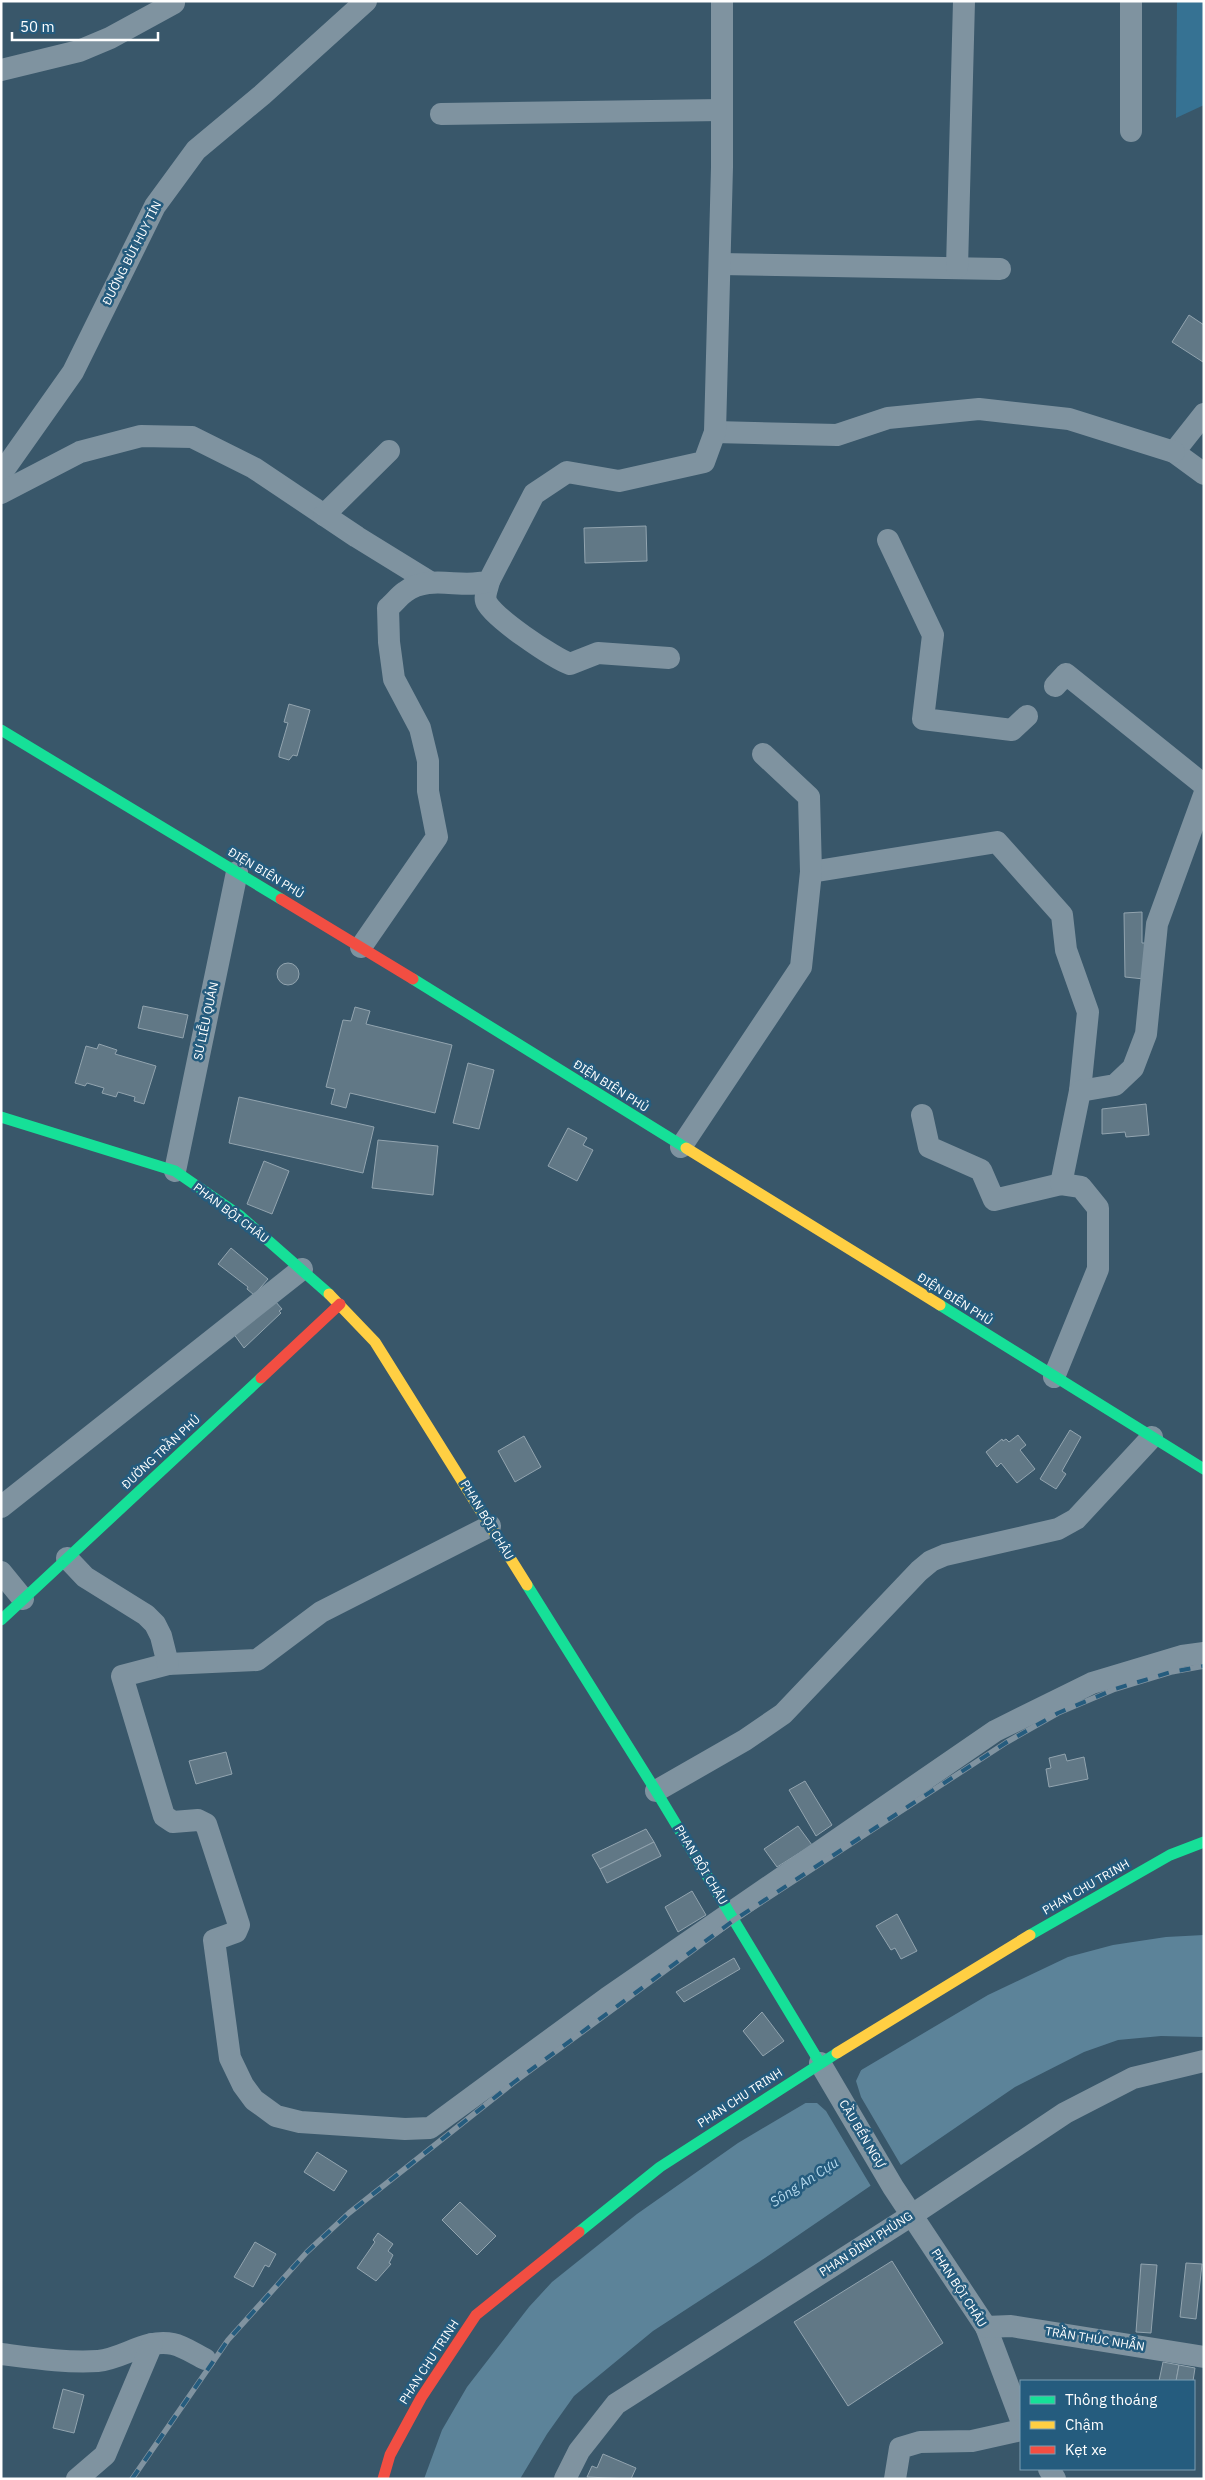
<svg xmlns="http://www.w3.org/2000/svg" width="1205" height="2480" font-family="'IBM Plex Sans',sans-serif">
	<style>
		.green { fill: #367293 }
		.water { fill: #5c8399 }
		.pier { fill: #39576a }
		.building { fill: #617886; stroke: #92a4af }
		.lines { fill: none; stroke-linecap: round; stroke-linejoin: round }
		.street { stroke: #7f93a0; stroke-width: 22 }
		.fast { stroke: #16e098; stroke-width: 11 }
		.slow { stroke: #ffcf43; stroke-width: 11 }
		.jam { stroke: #f24e42; stroke-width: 11 }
		.rail-casing { stroke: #8093a0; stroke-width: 5.5 }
		.rail { stroke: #255c7e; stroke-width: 4; stroke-dasharray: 11; stroke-linecap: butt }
		.labels { text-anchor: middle; stroke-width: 5; stroke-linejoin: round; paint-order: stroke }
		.street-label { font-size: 12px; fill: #fff; stroke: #255c7e }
		.water-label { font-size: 14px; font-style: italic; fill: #b5d9ed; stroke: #255c7e }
	</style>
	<rect width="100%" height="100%" fill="#39576a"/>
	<path class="green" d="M1177,1H1204V105L1176,118Z"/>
	<path class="water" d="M1204,1935V2037L1161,2036L1118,2040L1084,2052L1015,2087L759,2262L653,2331L574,2396L547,2434L520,2479H424L442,2430L467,2387L529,2307L552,2282L637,2214L738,2143L988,1995L1068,1957L1113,1945L1166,1937Z"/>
	<path class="pier" d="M863,2066L856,2081L861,2097L902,2167L872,2188L826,2111L817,2103H801Z"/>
	<g class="building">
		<path d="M1189,315L1204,325L1203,362L1172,342Z"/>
		<path d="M646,526L647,561L585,563L584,528Z"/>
		<path d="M289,704L310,710L297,756L293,755L289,760L279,757V754L288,723L284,722Z"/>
		<path d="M1142,912V943H1148L1144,979L1125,977L1124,913Z"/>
		<circle cx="288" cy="974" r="11"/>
		<path d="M143,1006L188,1015L183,1038L138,1028Z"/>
		<path d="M355,1007L370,1011L366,1024L452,1045L435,1113L350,1093L346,1108L331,1104L335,1089L326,1087L343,1020L351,1021Z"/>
		<path d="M99,1044L117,1050L115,1054L156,1066L144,1104L134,1101L135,1097L118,1092L116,1097L102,1093L104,1088L87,1083L85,1086L75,1083L86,1046L97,1049Z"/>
		<path d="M468,1063L494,1070L479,1129L453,1123Z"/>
		<path d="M239,1097L374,1127L363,1173L229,1143Z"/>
		<path d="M1146,1104L1149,1135L1126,1137L1125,1132L1102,1134V1109Z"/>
		<path d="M568,1128L587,1138L583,1145L593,1150L577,1181L548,1166Z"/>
		<path d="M378,1140L438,1146L433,1195L372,1188Z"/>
		<path d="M264,1161L289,1171L272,1214L247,1204Z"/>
		<path d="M231,1248L268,1279L254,1295L247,1289L248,1287L218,1264Z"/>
		<path d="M275,1301L282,1309L279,1311L281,1313L244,1348L233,1333Z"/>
		<path d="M1070,1430L1081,1437L1062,1471L1066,1474L1056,1489L1040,1479Z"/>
		<path d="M1018,1435L1026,1445L1020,1450L1035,1469L1017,1483L1001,1463L997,1467L986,1452L1002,1439L1003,1441L1006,1439L1009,1442Z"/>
		<path d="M524,1436L541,1467L515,1482L498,1451Z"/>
		<path d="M226,1752L232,1774L196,1784L189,1761Z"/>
		<path d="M1065,1754L1067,1761L1084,1757L1088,1779L1049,1787L1046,1769L1051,1768L1049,1758Z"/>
		<path d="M805,1781L832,1825L816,1836L789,1790Z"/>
		<path d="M798,1826L812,1845L777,1867L764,1849Z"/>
		<path d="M646,1829L654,1842L600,1869L592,1855Z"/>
		<path d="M654,1842L661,1856L607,1883L600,1869Z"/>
		<path d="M692,1891L706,1915L678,1932L665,1907Z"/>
		<path d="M897,1914L917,1951L901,1959L895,1948L891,1950L876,1926Z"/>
		<path d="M734,1958L740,1969L684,2002L676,1992Z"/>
		<path d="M762,2012L784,2041L763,2056L743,2031Z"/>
		<path d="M317,2152L347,2171L334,2191L304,2172Z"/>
		<path d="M460,2202L496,2236L477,2255L442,2220Z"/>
		<path d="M378,2233L393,2244L388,2251L393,2255L389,2263L391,2264L376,2281L357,2268L375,2242L373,2240Z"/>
		<path d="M255,2242L276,2254L269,2267L265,2265L253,2287L234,2277Z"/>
		<path d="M892,2261L943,2343L848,2406L794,2322Z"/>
		<path d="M1186,2263L1202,2264L1196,2319L1180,2317Z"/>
		<path d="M1141,2264L1157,2265L1151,2333L1136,2332Z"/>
		<path d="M1163,2362L1179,2365L1176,2381H1159Z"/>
		<path d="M1179,2365L1195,2368L1193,2381H1176Z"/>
		<path d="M63,2389L84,2395L74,2433L53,2428Z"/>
		<path d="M603,2454L636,2468L631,2479L587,2477L592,2466L597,2468Z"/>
	</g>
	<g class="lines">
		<g class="street">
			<path d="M1,70L79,51L110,38L174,3"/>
			<path d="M441,114L722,110"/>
			<path d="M1131,131V1"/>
			<path d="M720,264L1000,269"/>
			<path d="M957,268L964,1"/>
			<path d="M1204,414L1174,452L1204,474"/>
			<path d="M715,432L837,435L888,418L979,409L1069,419L1174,452"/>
			<path d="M1,474L73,372L155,206L196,150L262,95L366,1"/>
			<path d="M1,493L80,452L141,436L192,437L254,468L357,537L430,582"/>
			<path d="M324,515L389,451"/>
			<path d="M888,540L933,635L923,719L1012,730L1027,716"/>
			<path d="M489,581C488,587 484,595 486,601C489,615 555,659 570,664L598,653L669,658"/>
			<path d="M1055,686L1066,674L1204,785"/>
			<path d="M811,872L997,842L1062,915L1066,950L1088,1012L1080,1091"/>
			<path d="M361,947L437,837L428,791V761L420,728L394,679L389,642L388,608C394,603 399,596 405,592C430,573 462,590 489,581L534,494L567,472L619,481L704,462L715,432L722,167V1"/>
			<path d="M922,1115L929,1147L981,1170L994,1200L1061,1184"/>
			<path d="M681,1147L801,967L811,872L809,797L763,754"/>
			<path d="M175,1171L237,872"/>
			<path d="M1054,1377L1098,1269V1208L1081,1187L1061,1184L1080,1091L1115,1085L1133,1068L1146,1034L1157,924L1204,795"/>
			<path d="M1,1507L302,1269"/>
			<path d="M490,1526L321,1612L257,1660L168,1664L122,1676L164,1816L173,1822L198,1820L206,1824L239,1925L236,1932L214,1940L230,2058L243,2085L254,2100L276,2116L300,2122L405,2129L430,2128L607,1998L995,1731L1092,1683L1182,1656L1204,1653"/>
			<path d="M67,1558L85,1577L146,1615L155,1624L161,1636L168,1664"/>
			<path d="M1,1572L23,1599"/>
			<path d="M656,1791L745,1740L783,1714L919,1571L931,1561L945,1555L1058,1529L1076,1519L1152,1437"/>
			<path d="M820,2063L893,2187L986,2327L1021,2420"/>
			<path d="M986,2327L1011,2326L1204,2357"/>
			<path d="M1,2354C33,2358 66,2363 98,2361C123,2359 146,2338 173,2344C183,2346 195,2354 205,2359"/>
			<path d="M1049,2469L1055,2479"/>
			<path d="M77,2479L105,2455L152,2344"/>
			<path d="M565,2479L579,2451L616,2404L912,2215L1065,2113L1133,2078L1204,2061"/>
			<path d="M895,2479L900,2448L920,2442L972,2441L1021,2430"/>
		</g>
		<g class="fast">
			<path d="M1,730L281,899"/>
			<path d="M413,979L686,1148"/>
			<path d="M1,1117L175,1171L239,1215L329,1294"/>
			<path d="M940,1305L1204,1469"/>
			<path d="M527,1585L656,1791L820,2063"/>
			<path d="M1,1620L261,1378"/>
			<path d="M1030,1935L1170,1855L1204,1842"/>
			<path d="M579,2232L660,2167L837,2053"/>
		</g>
		<g class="slow">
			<path d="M686,1148L940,1305"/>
			<path d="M329,1294L375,1342L527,1585"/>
			<path d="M837,2053L1030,1935"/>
		</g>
		<g class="jam">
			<path d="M281,899L413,979"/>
			<path d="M261,1378L340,1304"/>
			<path d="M383,2479L390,2455L421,2398L476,2315L579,2232"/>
		</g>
		<defs>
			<path id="rail" d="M132,2479L228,2340L307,2252L349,2213L513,2083L734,1920L1007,1742L1058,1713L1115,1689L1171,1672L1204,1666"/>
		</defs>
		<use href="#rail" class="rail-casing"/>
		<use href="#rail" class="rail"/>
	</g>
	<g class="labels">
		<g class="street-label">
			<text transform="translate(132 253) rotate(-63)" y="4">ĐƯỜNG BÙI HUY TÍN</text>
			<text transform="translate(266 873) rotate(31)" y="4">ĐIỆN BIÊN PHỦ</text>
			<text transform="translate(206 1021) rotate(-78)" y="4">SƯ LIỄU QUÁN</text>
			<text transform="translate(611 1086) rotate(32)" y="4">ĐIỆN BIÊN PHỦ</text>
			<text transform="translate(231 1213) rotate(37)" y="4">PHAN BỘI CHÂU</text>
			<text transform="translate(955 1299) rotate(32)" y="4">ĐIỆN BIÊN PHỦ</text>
			<text transform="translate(161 1452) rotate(-43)" y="4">ĐƯỜNG TRẦN PHÚ</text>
			<text transform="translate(487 1520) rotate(59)" y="4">PHAN BỘI CHÂU</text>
			<text transform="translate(701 1865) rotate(59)" y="4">PHAN BỘI CHÂU</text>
			<text transform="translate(1086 1887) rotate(-30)" y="4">PHAN CHU TRINH</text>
			<text transform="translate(740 2098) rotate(-33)" y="4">PHAN CHU TRINH</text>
			<text transform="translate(862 2134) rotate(59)" y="4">CẦU BẾN NGỰ</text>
			<text transform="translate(866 2244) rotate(-33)" y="4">PHAN ĐÌNH PHÙNG</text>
			<text transform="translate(959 2288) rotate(57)" y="4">PHAN BỘI CHÂU</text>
			<text transform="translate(1095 2339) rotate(9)" y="4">TRẦN THÚC NHẪN</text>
			<text transform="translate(429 2362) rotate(-57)" y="4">PHAN CHU TRINH</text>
		</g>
		<g class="water-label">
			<text transform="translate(804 2182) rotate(-33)" y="5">Sông An Cựu</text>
		</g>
	</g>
	<rect width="1205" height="2480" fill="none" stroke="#ffffff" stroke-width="5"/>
	<rect x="1020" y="2380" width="175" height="90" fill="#255c7e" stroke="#7c9db2"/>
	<rect x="1030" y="2396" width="25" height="8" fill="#16e098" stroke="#7c9db2"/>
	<text x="1065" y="2405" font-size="15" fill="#ffffff">Thông thoáng</text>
	<rect x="1030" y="2421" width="25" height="8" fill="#ffcf43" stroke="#7c9db2"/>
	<text x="1065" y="2430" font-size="15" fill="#ffffff">Chậm</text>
	<rect x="1030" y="2446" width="25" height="8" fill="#f24e42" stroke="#7c9db2"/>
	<text x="1065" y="2455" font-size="15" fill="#ffffff">Kẹt xe</text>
	<path d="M12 32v8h146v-8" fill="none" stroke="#ffffff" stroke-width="2.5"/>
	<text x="20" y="32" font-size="15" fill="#ffffff" stroke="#255c7e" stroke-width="4" paint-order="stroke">50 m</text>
</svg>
